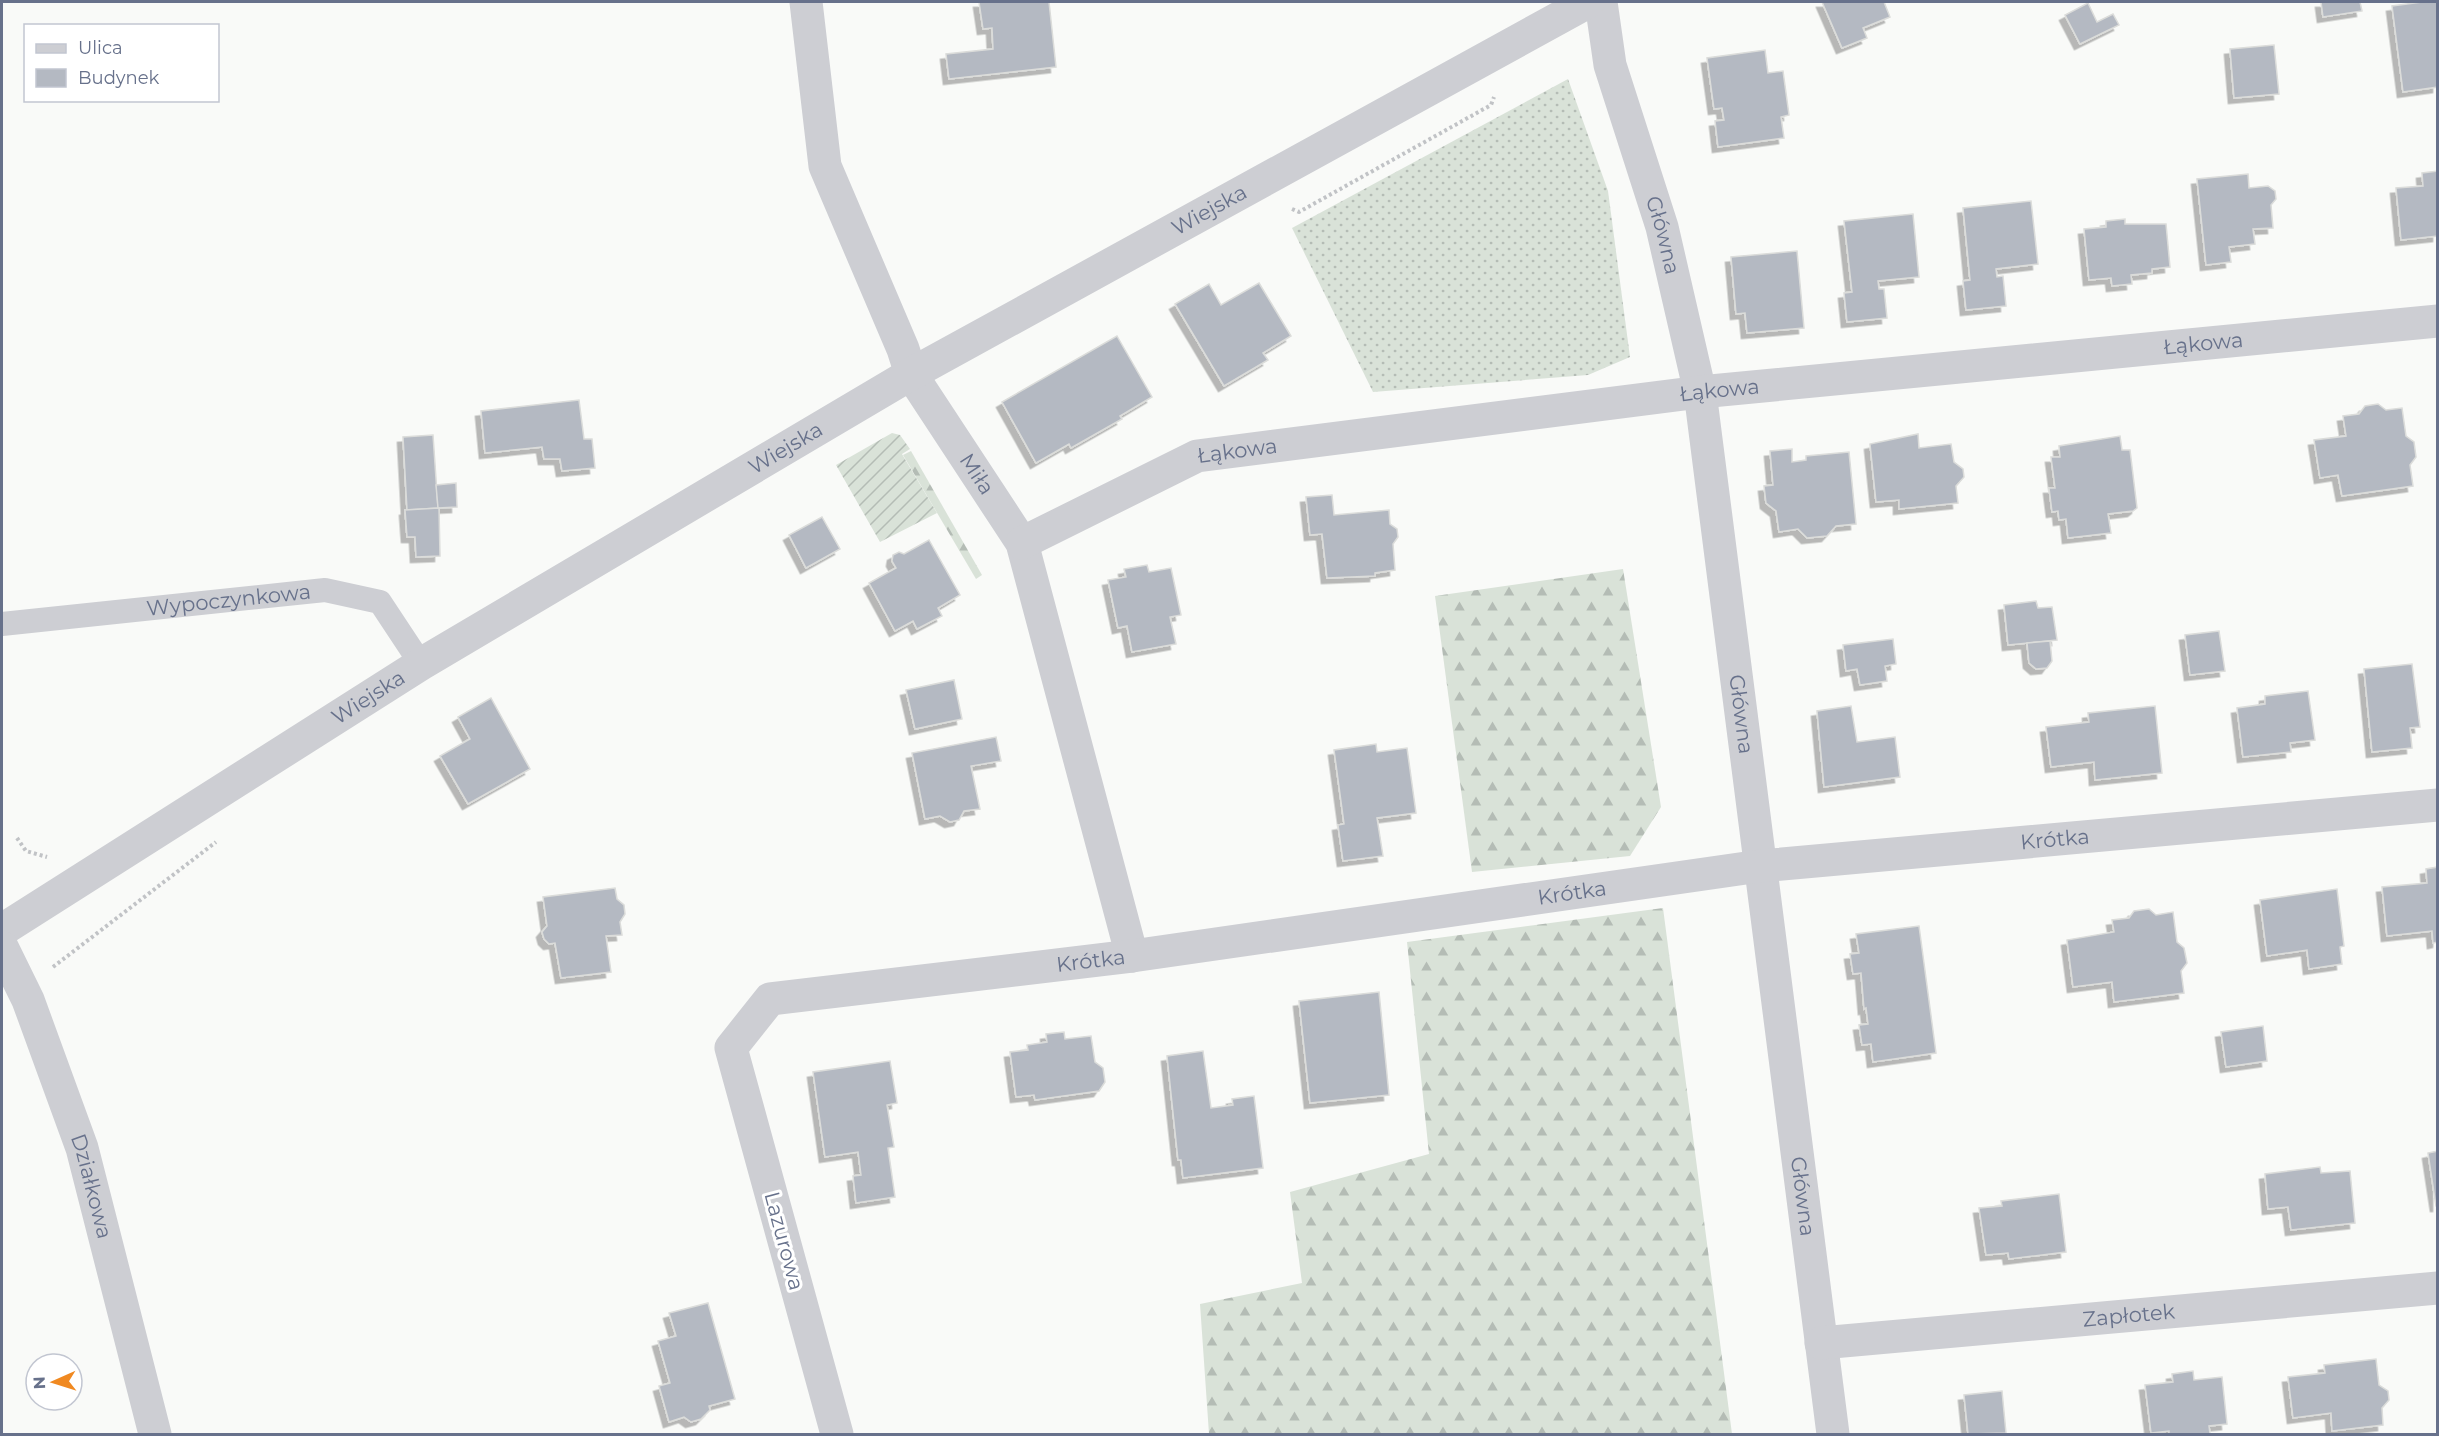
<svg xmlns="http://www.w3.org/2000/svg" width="2439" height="1436" font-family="Montserrat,sans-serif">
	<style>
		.grass { fill: url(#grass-dots) }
		.forest { fill: url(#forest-firs) }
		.garden { fill: url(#garden-furrows) }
		.building { fill: #b4b9c2; stroke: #dbdcda; stroke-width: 1.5; filter: url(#shadow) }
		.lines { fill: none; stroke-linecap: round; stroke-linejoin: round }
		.path { stroke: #c1c3c6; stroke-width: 4; stroke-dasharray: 3 3; stroke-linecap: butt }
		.lane { stroke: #cdced3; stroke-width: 24 }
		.street { stroke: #cdced3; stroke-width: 33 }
		.labels { text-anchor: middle; stroke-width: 6; stroke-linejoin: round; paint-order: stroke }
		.street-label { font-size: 21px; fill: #67718b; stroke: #fff }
	</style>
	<defs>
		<pattern id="grass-dots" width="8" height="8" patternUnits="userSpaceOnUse" patternTransform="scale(1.5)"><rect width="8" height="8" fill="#d9e2d8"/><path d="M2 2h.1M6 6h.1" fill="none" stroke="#b4bcb5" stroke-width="1.8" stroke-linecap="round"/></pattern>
		<pattern id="forest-firs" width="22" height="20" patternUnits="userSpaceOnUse" patternTransform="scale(1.5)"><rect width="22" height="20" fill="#d9e2d8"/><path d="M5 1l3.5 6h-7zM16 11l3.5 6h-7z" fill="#b4bcb5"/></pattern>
		<pattern id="garden-furrows" width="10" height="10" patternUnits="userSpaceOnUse" patternTransform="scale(1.5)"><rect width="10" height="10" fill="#d9e2d8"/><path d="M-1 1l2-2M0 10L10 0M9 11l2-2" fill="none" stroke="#b4bcb5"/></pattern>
		<filter id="shadow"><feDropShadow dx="-5.5" dy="5.5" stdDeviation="0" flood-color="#0004"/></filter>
	</defs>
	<rect width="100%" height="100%" fill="#f9faf8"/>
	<path class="grass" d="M1568,79L1608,191L1630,357L1588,375L1373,392L1292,228Z"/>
	<g class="forest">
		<path d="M911,451L982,575L976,579L903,455Z"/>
		<path d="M1623,569L1661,807L1630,856L1472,872L1435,596Z"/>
		<path d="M1663,908L1732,1434H1209L1200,1304L1302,1283L1290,1192L1429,1154L1407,942Z"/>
	</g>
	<path class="garden" d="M892,433L900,435L910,449L902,454L937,513L880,542L836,465Z"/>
	<g class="building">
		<path d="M979,2H1049L1056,67L949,79L946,54L993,49L992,28L983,29Z"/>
		<path d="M1822,2H1884L1890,17L1863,28L1867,38L1842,48Z"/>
		<path d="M2321,2H2360L2362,11L2323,17Z"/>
		<path d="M2422,2H2438V87L2403,92L2392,6Z"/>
		<path d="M2088,3L2097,22L2113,14L2119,25L2080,44L2065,15Z"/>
		<path d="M2274,45L2279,94L2234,98L2230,49Z"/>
		<path d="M1765,50L1768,73L1783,71L1789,115L1781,117L1784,138L1718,147L1715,121L1724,120L1722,108L1714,109L1707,58Z"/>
		<path d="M2438,171V236L2401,240L2396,188L2423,186L2422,173Z"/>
		<path d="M2248,174L2249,188L2268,186L2275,191L2276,199L2271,205L2273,228L2253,229L2255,244L2229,247L2231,262L2206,265L2197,179Z"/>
		<path d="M2031,201L2038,264L1996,269L1997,277L2003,276L2006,306L1966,310L1963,281L1970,280L1963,208Z"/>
		<path d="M1913,214L1919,277L1878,281L1879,289H1884L1887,318L1847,322L1844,293L1852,292L1844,221Z"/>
		<path d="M2125,219V224H2166L2170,267L2152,269V273L2131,275L2132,284L2112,286L2111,278L2089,280L2084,229L2106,227V221Z"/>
		<path d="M1797,251L1804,328L1747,333L1745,313L1736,314L1731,257Z"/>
		<path d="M1259,283L1291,336L1263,353L1268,360L1224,386L1175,304L1209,284L1221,305Z"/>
		<path d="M1117,336L1152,397L1120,416L1122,419L1071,448L1069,444L1036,463L1002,402Z"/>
		<path d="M579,400L584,439H592L595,468L562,471L560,459H544L542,447L485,453L481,411Z"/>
		<path d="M2378,404L2386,410L2402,408L2406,436L2414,442L2416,457L2410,465L2413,486L2342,496L2338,475L2320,478L2314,440L2346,436L2343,416L2359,414L2365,406Z"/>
		<path d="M1918,434L1919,448L1951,444L1954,462L1963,469L1964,477L1956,486L1958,503L1899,509V500L1876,502L1870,444Z"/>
		<path d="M433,435L438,508L407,510L403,437Z"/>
		<path d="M2120,436L2122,450H2130L2137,508L2133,511L2108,514L2111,533L2068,538L2066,519L2059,520L2058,511L2052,512L2049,488H2055L2051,457H2060L2059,446Z"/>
		<path d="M1792,449V462L1806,460V456L1849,452L1856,524L1836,526L1827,536L1807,538L1798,529L1779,532L1776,511L1766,503L1764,486L1773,485L1770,451Z"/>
		<path d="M456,483L457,507L438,508L436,485Z"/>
		<path d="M1332,495L1334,515L1389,510L1390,524L1397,529L1398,537L1393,544L1395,570L1375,573V576L1327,578L1322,534L1310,535L1306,497Z"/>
		<path d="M439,508L440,556L416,557L415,537H407L405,510Z"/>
		<path d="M822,517L840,549L806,568L789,535Z"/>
		<path d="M929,540L960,595L938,608L942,616L917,629L913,621L895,631L869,583L896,568L892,561L893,555L899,552L904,554Z"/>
		<path d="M1147,565L1149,572L1171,568L1181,615L1170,617L1176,644L1132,652L1127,626L1118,628L1108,580L1126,577L1124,569Z"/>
		<path d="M2036,601L2038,608L2052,607L2057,640L2008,645L2004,605Z"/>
		<path d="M2219,631L2225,671L2190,675L2185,635Z"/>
		<path d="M1893,639L1896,664L1885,666L1887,681L1860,685L1857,669L1846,671L1843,645Z"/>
		<path d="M2050,641L2052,661L2047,668L2036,669L2029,663L2027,643Z"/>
		<path d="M2412,664L2420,727L2410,728L2412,748L2372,752L2364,669Z"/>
		<path d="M954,680L962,719L915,729L906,690Z"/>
		<path d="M2308,691L2315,740L2290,743L2291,752L2243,757L2237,708L2265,704V696Z"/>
		<path d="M491,698L530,769L468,804L440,756L470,739L458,717Z"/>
		<path d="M1851,706L1857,742L1895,737L1900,777L1824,787L1817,711Z"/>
		<path d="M2155,706L2162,773L2095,780L2094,762L2051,767L2046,727L2089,722L2088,713Z"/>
		<path d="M996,737L1001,761L971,766L980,809L964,811L959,820L950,822L940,816L925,819L912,753Z"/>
		<path d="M1376,744L1377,752L1407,748L1416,813L1377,818L1383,856L1343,861L1338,825L1344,824L1334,750Z"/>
		<path d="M2438,867V942L2433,943L2432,931L2387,936L2382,887L2427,883L2426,869Z"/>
		<path d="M615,888L617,899L624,905L625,914L620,922L622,935L606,936L611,972L561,978L555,943L549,944L544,939L542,932L547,926L543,897Z"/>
		<path d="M2337,889L2344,946L2340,947L2342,964L2309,969L2307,950L2267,956L2260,900Z"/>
		<path d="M2149,909L2156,915L2173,912L2177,942L2184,948L2187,963L2181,971L2184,993L2114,1002L2112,982L2073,987L2067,940L2114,932L2112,920L2129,918L2134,911Z"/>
		<path d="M1919,926L1936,1053L1873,1062L1871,1044L1862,1045L1859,1025L1868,1024L1866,1008L1864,1009L1861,973L1853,974L1850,954L1859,953L1856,934Z"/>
		<path d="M1379,992L1389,1095L1310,1103L1299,1001Z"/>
		<path d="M2263,1026L2267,1061L2226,1067L2221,1032Z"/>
		<path d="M1064,1032L1065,1039L1091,1036L1095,1062L1103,1068L1105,1082L1099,1091L1035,1100L1034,1095L1016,1097L1010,1052L1028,1050L1027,1045L1047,1042L1046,1034Z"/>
		<path d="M1203,1051L1211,1108L1233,1105L1232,1099L1254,1096L1263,1168L1183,1178L1181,1160H1178L1167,1056Z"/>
		<path d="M890,1061L897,1103L887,1105L894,1147L888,1148L895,1197L856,1203L853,1176L861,1175L858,1152L825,1157L813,1072Z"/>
		<path d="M2438,1151V1206H2436L2428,1153Z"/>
		<path d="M2320,1167L2321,1173L2350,1171L2355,1223L2291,1230L2288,1207L2268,1209L2265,1174Z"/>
		<path d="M2059,1194L2066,1252L2009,1259L2008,1253L1986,1255L1979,1208L2002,1206L2001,1201Z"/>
		<path d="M708,1303L735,1399L709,1406L710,1410L701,1419L691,1422L684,1417L669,1422L659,1386L670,1383L658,1341L676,1336L669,1313Z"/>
		<path d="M2376,1359L2379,1385L2388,1391L2389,1400L2382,1408L2383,1425L2332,1431L2331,1413L2293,1418L2288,1377L2325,1373L2324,1365Z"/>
		<path d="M2193,1371L2194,1380L2222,1377L2227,1424L2209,1426L2210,1434H2169V1431L2151,1433L2145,1385L2173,1382L2172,1374Z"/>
		<path d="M2002,1391L2006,1433L1968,1434L1964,1395Z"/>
	</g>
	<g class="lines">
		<g class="path">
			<path d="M1292,209L1299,212L1491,105L1494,97"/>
			<path d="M17,838L26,851L47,857"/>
			<path d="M53,967L216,842"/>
		</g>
		<path class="lane" id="s1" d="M2,624L325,590L380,602L421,664"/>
		<g class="street">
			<path id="s2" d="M806,2L825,166L903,349L911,374L1022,543L1132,956"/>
			<path id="s3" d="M1601,2L1610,65L1662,227L1700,392L1833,1434"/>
			<path id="s4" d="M1022,543L1197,456L1700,392L2438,321"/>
			<path id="s5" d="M2,930L421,664L911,374L1588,2"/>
			<path id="s6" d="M2,947L28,1000L82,1148L155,1434"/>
			<path id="s7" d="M1821,1343L2438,1288"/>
			<path id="s8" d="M837,1434L731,1048L770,999L1132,956L1760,866L2438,805"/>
		</g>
	</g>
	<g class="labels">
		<g class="street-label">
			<text dy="7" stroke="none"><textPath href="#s5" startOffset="1406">Wiejska</textPath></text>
			<text dy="7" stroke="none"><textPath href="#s3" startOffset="242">Główna</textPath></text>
			<text dy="7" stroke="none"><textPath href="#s4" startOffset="1208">Łąkowa</textPath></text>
			<text dy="7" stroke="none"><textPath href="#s4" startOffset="722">Łąkowa</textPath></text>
			<text dy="7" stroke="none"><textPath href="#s5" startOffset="920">Wiejska</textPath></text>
			<text dy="7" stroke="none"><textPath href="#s4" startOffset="236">Łąkowa</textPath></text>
			<text dy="7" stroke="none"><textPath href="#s2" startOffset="510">Miła</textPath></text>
			<text dy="7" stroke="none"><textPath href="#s1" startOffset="228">Wypoczynkowa</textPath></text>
			<text dy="7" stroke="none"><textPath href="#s5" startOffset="434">Wiejska</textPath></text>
			<text dy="7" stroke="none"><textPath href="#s3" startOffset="728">Główna</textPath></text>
			<text dy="7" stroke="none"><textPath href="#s8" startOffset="1758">Krótka</textPath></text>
			<text dy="7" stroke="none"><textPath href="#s8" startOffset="1272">Krótka</textPath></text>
			<text dy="7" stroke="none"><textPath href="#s8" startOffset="786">Krótka</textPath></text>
			<text dy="7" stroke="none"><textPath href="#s6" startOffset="256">Działkowa</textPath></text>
			<text dy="7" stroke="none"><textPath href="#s3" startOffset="1214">Główna</textPath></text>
			<text transform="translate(784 1241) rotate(75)" y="7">Lazurowa</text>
			<text dy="7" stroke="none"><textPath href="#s7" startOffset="309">Zapłotek</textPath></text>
		</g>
	</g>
	<rect width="2439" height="1436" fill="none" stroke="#67718b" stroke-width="6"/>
	<rect x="24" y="24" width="195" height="78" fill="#ffffff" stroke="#c2c6d1" stroke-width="1.5"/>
	<rect x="36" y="44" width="30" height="9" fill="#cdced3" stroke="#c2c6d1" stroke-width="1.5"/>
	<text x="78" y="54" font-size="18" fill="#67718b">Ulica</text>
	<rect x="36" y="69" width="30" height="18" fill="#b4b9c2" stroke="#c2c6d1" stroke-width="1.5"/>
	<text x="78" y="84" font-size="18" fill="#67718b">Budynek</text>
	<g transform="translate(54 1382) rotate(267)"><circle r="28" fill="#ffffff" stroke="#c2c6d1" stroke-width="1.5"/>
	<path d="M0-4.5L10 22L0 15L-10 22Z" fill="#f08921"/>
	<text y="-9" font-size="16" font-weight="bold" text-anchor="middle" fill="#67718b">N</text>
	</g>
</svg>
